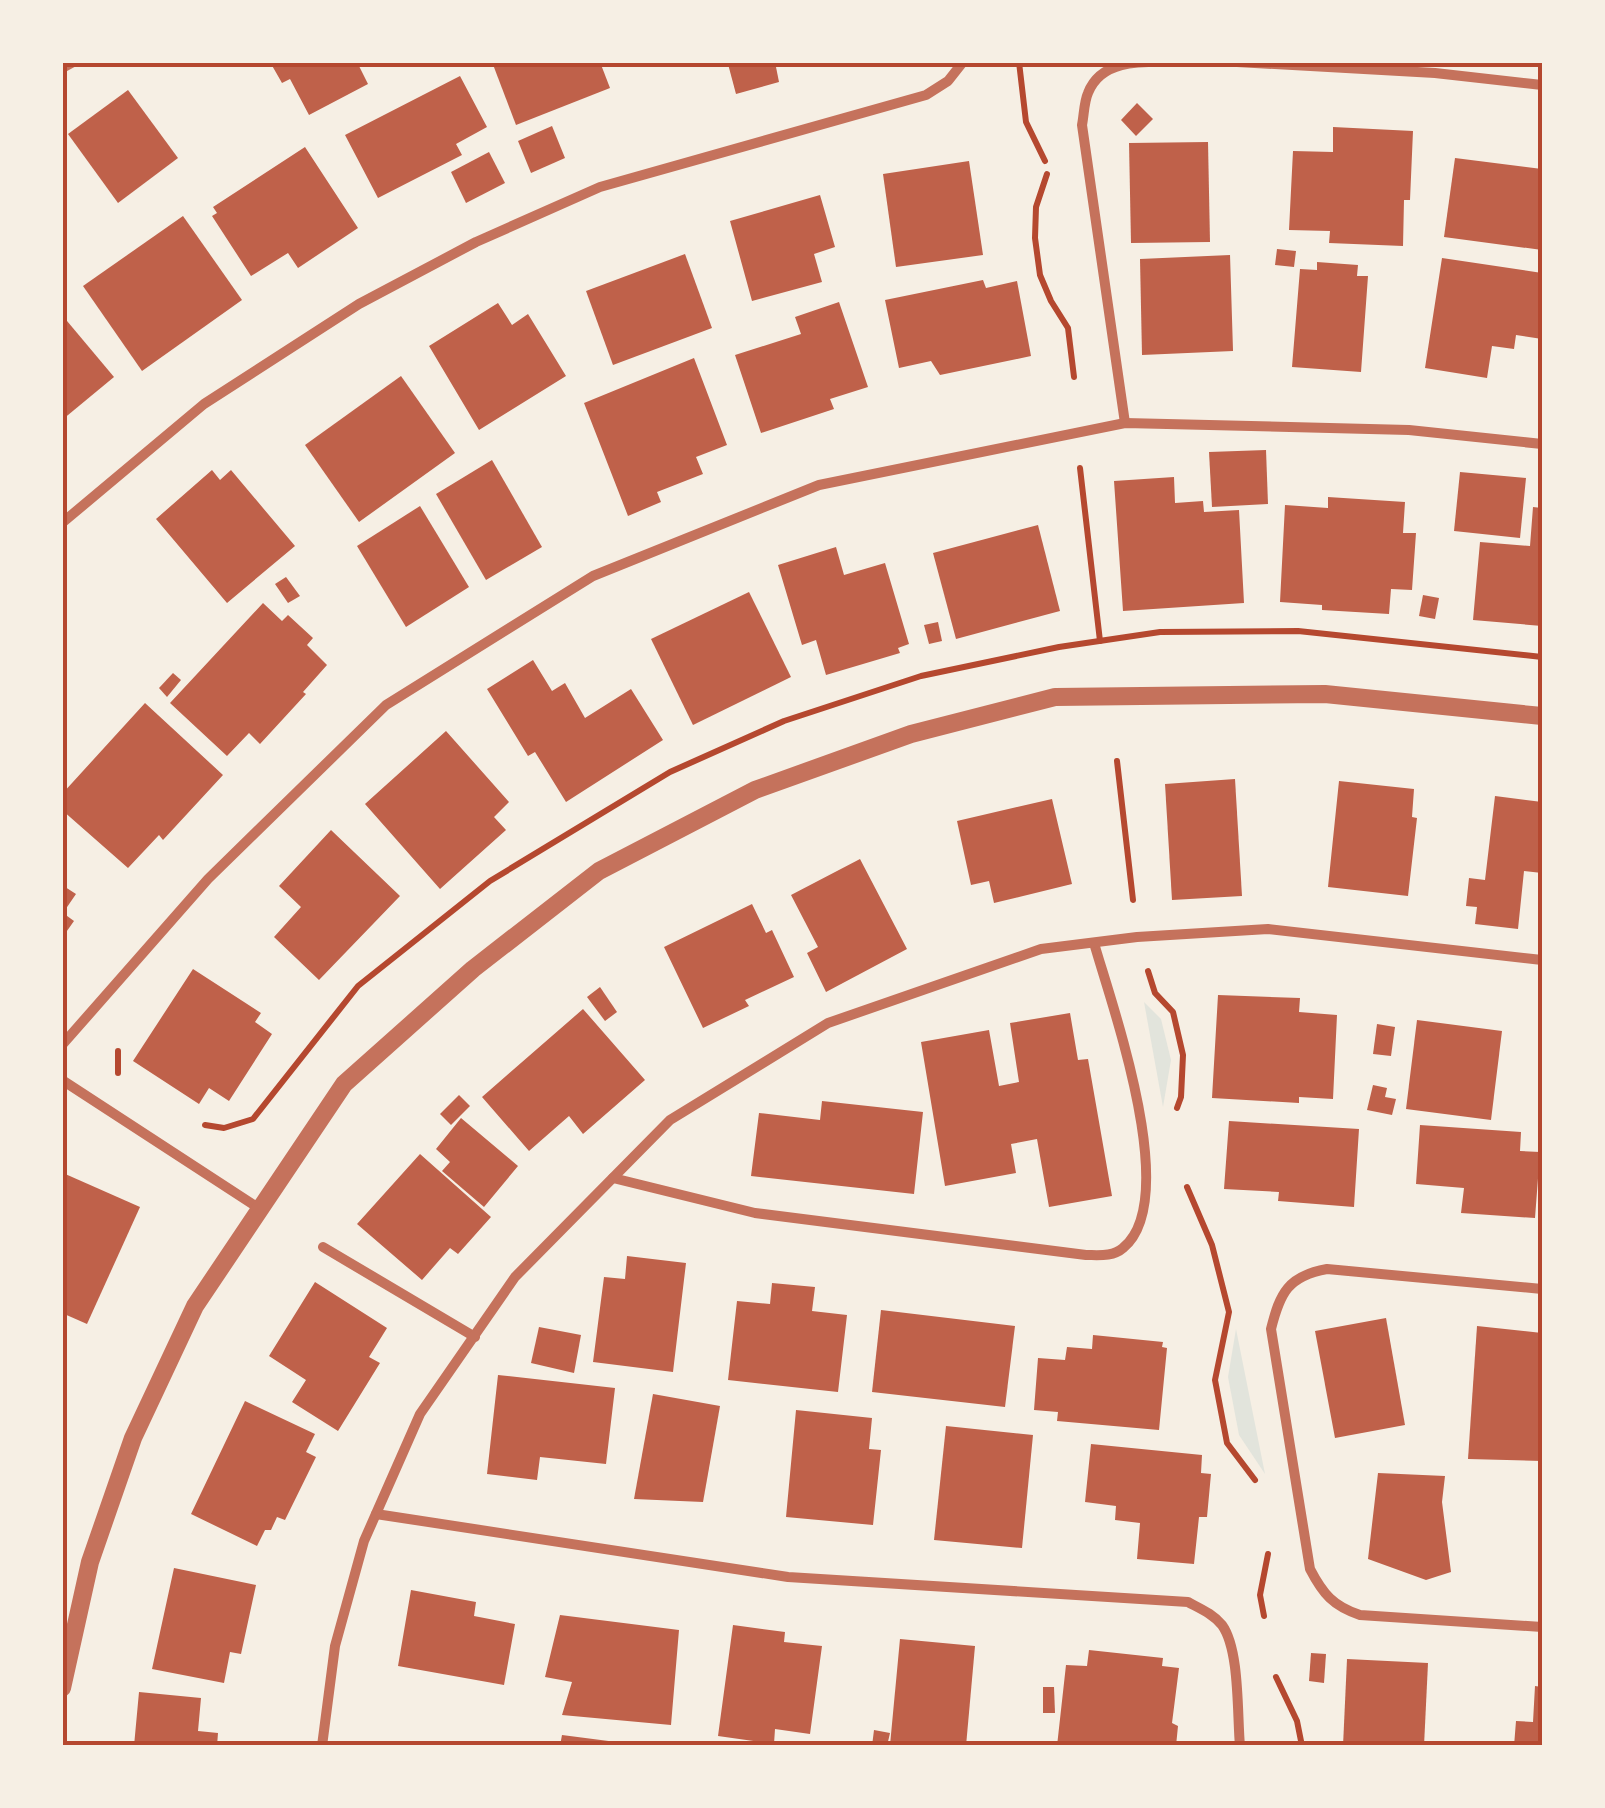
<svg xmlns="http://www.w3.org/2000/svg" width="1605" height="1808" font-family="'Source Serif 4',serif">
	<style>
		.green { fill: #e2e4dc }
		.building { fill: #bf614a }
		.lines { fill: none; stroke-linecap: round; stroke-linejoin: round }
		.path { stroke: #b5482f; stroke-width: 6 }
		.minor { stroke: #c5725c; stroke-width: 10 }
		.tertiary { stroke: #c5725c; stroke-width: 18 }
		.neatline { fill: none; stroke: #b5482f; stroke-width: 4 }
	</style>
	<rect width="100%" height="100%" fill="#f6efe4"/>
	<g class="green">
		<path d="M1144,1002L1161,1019L1171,1060L1163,1107Z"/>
		<path d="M1236,1329L1265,1474L1239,1435L1228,1377Z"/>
	</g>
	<g class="building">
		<path d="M270,62H357L368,84L309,115L290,79L282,83Z"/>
		<path d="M492,62H600L610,88L516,125Z"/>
		<path d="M775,62L779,82L736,94L728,64Z"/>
		<path d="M460,76L487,127L456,144L462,155L378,198L345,135Z"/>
		<path d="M128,90L178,158L118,203L68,134Z"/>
		<path d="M1137,103L1153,119L1136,136L1121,120Z"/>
		<path d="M552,126L565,158L531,173L518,141Z"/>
		<path d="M1333,127L1413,131L1410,200H1404L1403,246L1329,243L1330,231L1289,230L1293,151L1333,152Z"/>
		<path d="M1208,142L1210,242L1131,243L1129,143Z"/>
		<path d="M305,147L358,228L298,268L288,253L251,276L212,216L217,213L213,207Z"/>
		<path d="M489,152L505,183L466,203L451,172Z"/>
		<path d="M1455,158L1542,169V250L1444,237Z"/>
		<path d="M969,161L983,255L896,267L883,174Z"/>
		<path d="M820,195L835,247L814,254L822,282L752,301L730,221Z"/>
		<path d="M183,216L242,300L142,371L83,286Z"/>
		<path d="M1277,249L1296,251L1294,267L1275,265Z"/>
		<path d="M685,254L712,328L613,365L586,291Z"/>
		<path d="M1230,255L1233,351L1142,355L1140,259Z"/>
		<path d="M1442,258L1542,273V339L1516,335L1514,349L1492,346L1487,378L1425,368Z"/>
		<path d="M1317,262L1358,265L1357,276H1368L1361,372L1292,367L1300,269L1317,270Z"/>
		<path d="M983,280L986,288L1017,281L1031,356L940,375L931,361L899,368L885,300Z"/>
		<path d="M839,302L868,387L830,399L834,409L761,433L735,355L801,334L795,317Z"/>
		<path d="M498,303L512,325L528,314L566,376L479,430L429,346Z"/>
		<path d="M62,315L114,377L62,420Z"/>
		<path d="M694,358L727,445L696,457L703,474L657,492L661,502L628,516L584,403Z"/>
		<path d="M401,376L455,453L359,522L305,445Z"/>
		<path d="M1266,450L1268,504L1212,507L1209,452Z"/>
		<path d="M492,460L542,547L486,580L436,494Z"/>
		<path d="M212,470L220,480L231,470L295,546L227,603L156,519Z"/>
		<path d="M1460,472L1526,478L1520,538L1454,531Z"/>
		<path d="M1174,477L1175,503L1203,501L1204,512L1239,510L1244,603L1123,611L1114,481Z"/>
		<path d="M1328,497L1405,502L1403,533H1416L1412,590L1391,589L1389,614L1322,610V605L1280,602L1285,505L1328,508Z"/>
		<path d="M420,506L469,587L406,627L357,546Z"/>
		<path d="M1533,507L1542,508V626L1473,620L1480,542L1530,546Z"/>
		<path d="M1038,525L1060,611L956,639L933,553Z"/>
		<path d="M836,547L844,575L885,563L909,644L898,648L900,653L826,675L816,640L802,645L778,565Z"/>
		<path d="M286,577L300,596L288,603L275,584Z"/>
		<path d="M749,592L791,677L693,725L651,639Z"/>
		<path d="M1423,595L1439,598L1435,619L1419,616Z"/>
		<path d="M263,603L282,621L288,615L313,638L307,645L327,665L303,692L306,694L260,744L249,733L227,756L170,703Z"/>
		<path d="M938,622L942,641L929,644L924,625Z"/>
		<path d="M533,660L552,691L565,683L585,718L631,689L663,740L566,802L535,752L528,756L487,689Z"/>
		<path d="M173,673L181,680L167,697L159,688Z"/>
		<path d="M145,703L223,775L163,840L159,835L128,868L62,810V794Z"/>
		<path d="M446,731L509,802L494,817L506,830L440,889L365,804Z"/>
		<path d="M1235,779L1242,896L1172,900L1165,784Z"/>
		<path d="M1339,781L1414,789L1412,817L1417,818L1408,896L1328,887Z"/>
		<path d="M1495,796L1542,802V873L1524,871L1518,929L1475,924L1477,907L1466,906L1469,878L1485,880Z"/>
		<path d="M1052,799L1072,884L994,903L989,881L971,885L957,821Z"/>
		<path d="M331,830L400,896L319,980L274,937L301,907L279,886Z"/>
		<path d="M860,859L907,949L826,992L807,953L818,947L791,895Z"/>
		<path d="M62,885L76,894L63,913L74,921L62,938Z"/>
		<path d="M752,904L766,933L772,930L794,977L745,1000L749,1006L703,1028L664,947Z"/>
		<path d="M193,969L261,1013L255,1022L272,1034L229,1101L209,1088L199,1104L133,1061Z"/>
		<path d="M600,987L617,1012L605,1021L587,997Z"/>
		<path d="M1218,995L1300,998L1299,1012L1337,1015L1333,1099L1299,1097V1103L1212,1098Z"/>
		<path d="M583,1009L645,1080L583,1134L569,1116L529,1151L482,1097Z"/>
		<path d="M1070,1013L1078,1060L1088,1059L1112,1196L1049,1207L1037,1139L1011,1144L1016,1173L945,1186L921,1042L989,1030L999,1086L1019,1082L1010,1023Z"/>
		<path d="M1417,1020L1502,1031L1491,1120L1406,1109Z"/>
		<path d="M1377,1024L1395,1027L1391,1056L1373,1054Z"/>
		<path d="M1373,1085L1387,1088L1385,1097L1396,1099L1392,1115L1367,1110Z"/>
		<path d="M459,1095L470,1106L451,1125L440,1114Z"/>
		<path d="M822,1101L923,1112L914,1194L751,1176L759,1113L820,1120Z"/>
		<path d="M461,1118L518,1166L484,1207L442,1171L450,1162L436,1149Z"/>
		<path d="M1229,1121L1359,1129L1354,1207L1278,1201L1279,1192L1224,1189Z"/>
		<path d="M1420,1125L1521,1132L1520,1151L1540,1152L1535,1218L1461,1213L1464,1188L1416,1184Z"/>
		<path d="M420,1154L491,1217L458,1254L450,1248L422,1280L357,1224Z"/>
		<path d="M63,1173L140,1207L87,1324L62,1313Z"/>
		<path d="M627,1256L686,1263L673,1372L593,1362L604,1277L625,1279Z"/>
		<path d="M315,1282L387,1328L369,1357L380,1363L338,1431L292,1402L306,1380L269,1356Z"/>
		<path d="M772,1283L815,1287L812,1311L847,1315L838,1392L728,1380L737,1301L770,1304Z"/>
		<path d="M881,1310L1015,1326L1005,1407L872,1392Z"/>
		<path d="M1386,1318L1405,1425L1335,1438L1315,1331Z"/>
		<path d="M1477,1326L1542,1333V1461L1468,1459Z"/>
		<path d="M539,1327L581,1335L574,1373L531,1363Z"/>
		<path d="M1093,1335L1163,1342L1162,1347L1167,1348L1159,1430L1057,1421L1058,1412L1034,1410L1038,1358L1065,1360L1067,1347L1092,1349Z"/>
		<path d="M498,1375L615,1388L606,1464L540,1457L537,1480L487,1474Z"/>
		<path d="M653,1394L720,1406L703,1502L634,1499Z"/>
		<path d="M245,1401L315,1434L306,1452L316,1457L285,1520L277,1517L271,1530H265L257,1546L191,1514Z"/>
		<path d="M796,1410L872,1418L869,1449L881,1450L873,1525L786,1517Z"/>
		<path d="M946,1426L1033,1435L1022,1548L934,1540Z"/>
		<path d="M1091,1444L1202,1455L1201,1473L1211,1474L1207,1517H1199L1194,1564L1137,1559L1140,1523L1115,1520L1116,1506L1085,1502Z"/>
		<path d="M1378,1473L1445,1476L1442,1502L1451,1572L1426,1580L1368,1559Z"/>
		<path d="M174,1568L256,1585L241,1654L230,1652L224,1683L152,1669Z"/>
		<path d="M411,1590L476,1602L474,1616L515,1624L504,1685L398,1666Z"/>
		<path d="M560,1615L679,1630L671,1725L562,1715L572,1682L545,1677Z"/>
		<path d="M733,1625L785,1632L784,1642L822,1646L810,1734L775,1729L774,1744L718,1736Z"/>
		<path d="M900,1639L975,1646L966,1746L890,1745Z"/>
		<path d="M1089,1650L1163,1658L1162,1666L1179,1668L1172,1723L1178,1726L1176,1746H1057L1066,1665L1087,1666Z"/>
		<path d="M1311,1653L1326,1654L1324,1683L1309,1681Z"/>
		<path d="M1347,1659L1428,1663L1424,1746H1343Z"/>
		<path d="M1535,1686L1542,1687V1746H1514L1516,1721L1533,1722Z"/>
		<path d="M1043,1687H1054L1055,1713H1043Z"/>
		<path d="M139,1692L201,1698L198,1731L218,1733L217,1746H134Z"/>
		<path d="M874,1730L890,1733L887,1746H872Z"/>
		<path d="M562,1735L624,1743L623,1746H560Z"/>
	</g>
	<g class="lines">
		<g class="path">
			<path d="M1019,62L1026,122L1045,161"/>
			<path d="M1047,174L1036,207L1035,238L1040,275L1051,301L1068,328L1074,377"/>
			<path d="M1080,468L1100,641"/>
			<path d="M1117,761L1133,900"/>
			<path d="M1148,971L1155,993L1173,1012L1183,1055L1181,1097L1177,1108"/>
			<path d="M118,1051V1073"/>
			<path d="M205,1125L224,1128L253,1119L358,986L490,881L670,772L784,721L921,676L1059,647L1160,632L1298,631L1542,657"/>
			<path d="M1187,1187L1212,1245L1229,1312L1215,1380L1227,1443L1255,1480"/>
			<path d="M1264,1616L1260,1595L1268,1554"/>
			<path d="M1276,1677L1297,1721L1302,1746"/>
		</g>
		<g class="minor">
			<path d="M1237,62L1435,73L1542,85"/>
			<path d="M62,68L73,62"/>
			<path d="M1125,423L1082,125C1084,115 1084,102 1088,93C1103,54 1154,63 1188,62"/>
			<path d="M62,523L204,404L359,304L476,242L600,187L926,95L948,81L963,62"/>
			<path d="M62,1045L208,879L386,705L593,576L819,485L1125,423L1409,430L1542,444"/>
			<path d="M62,1080L260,1209"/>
			<path d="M613,1178L755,1213L1086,1255C1098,1255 1113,1257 1123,1248C1182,1200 1112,1006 1094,943"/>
			<path d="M323,1247L475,1337"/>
			<path d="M1542,1289L1327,1269C1288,1276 1280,1293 1271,1329L1310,1569C1323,1594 1333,1606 1360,1615L1542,1627"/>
			<path d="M376,1514L788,1577L1188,1602C1201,1609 1213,1614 1222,1625C1240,1650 1237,1714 1240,1746"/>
			<path d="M322,1746L335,1646L364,1541L420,1414L515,1277L670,1120L828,1023L1041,949L1137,937L1268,929L1542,960"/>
		</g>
		<path class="tertiary" d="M62,1688L90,1562L133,1438L195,1306L344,1084L473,969L599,871L755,790L911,734L1055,697L1325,694L1542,716"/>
	</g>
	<rect width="1605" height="1808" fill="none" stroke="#f6efe4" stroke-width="130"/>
	<rect x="65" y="65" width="1475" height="1678" class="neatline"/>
</svg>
